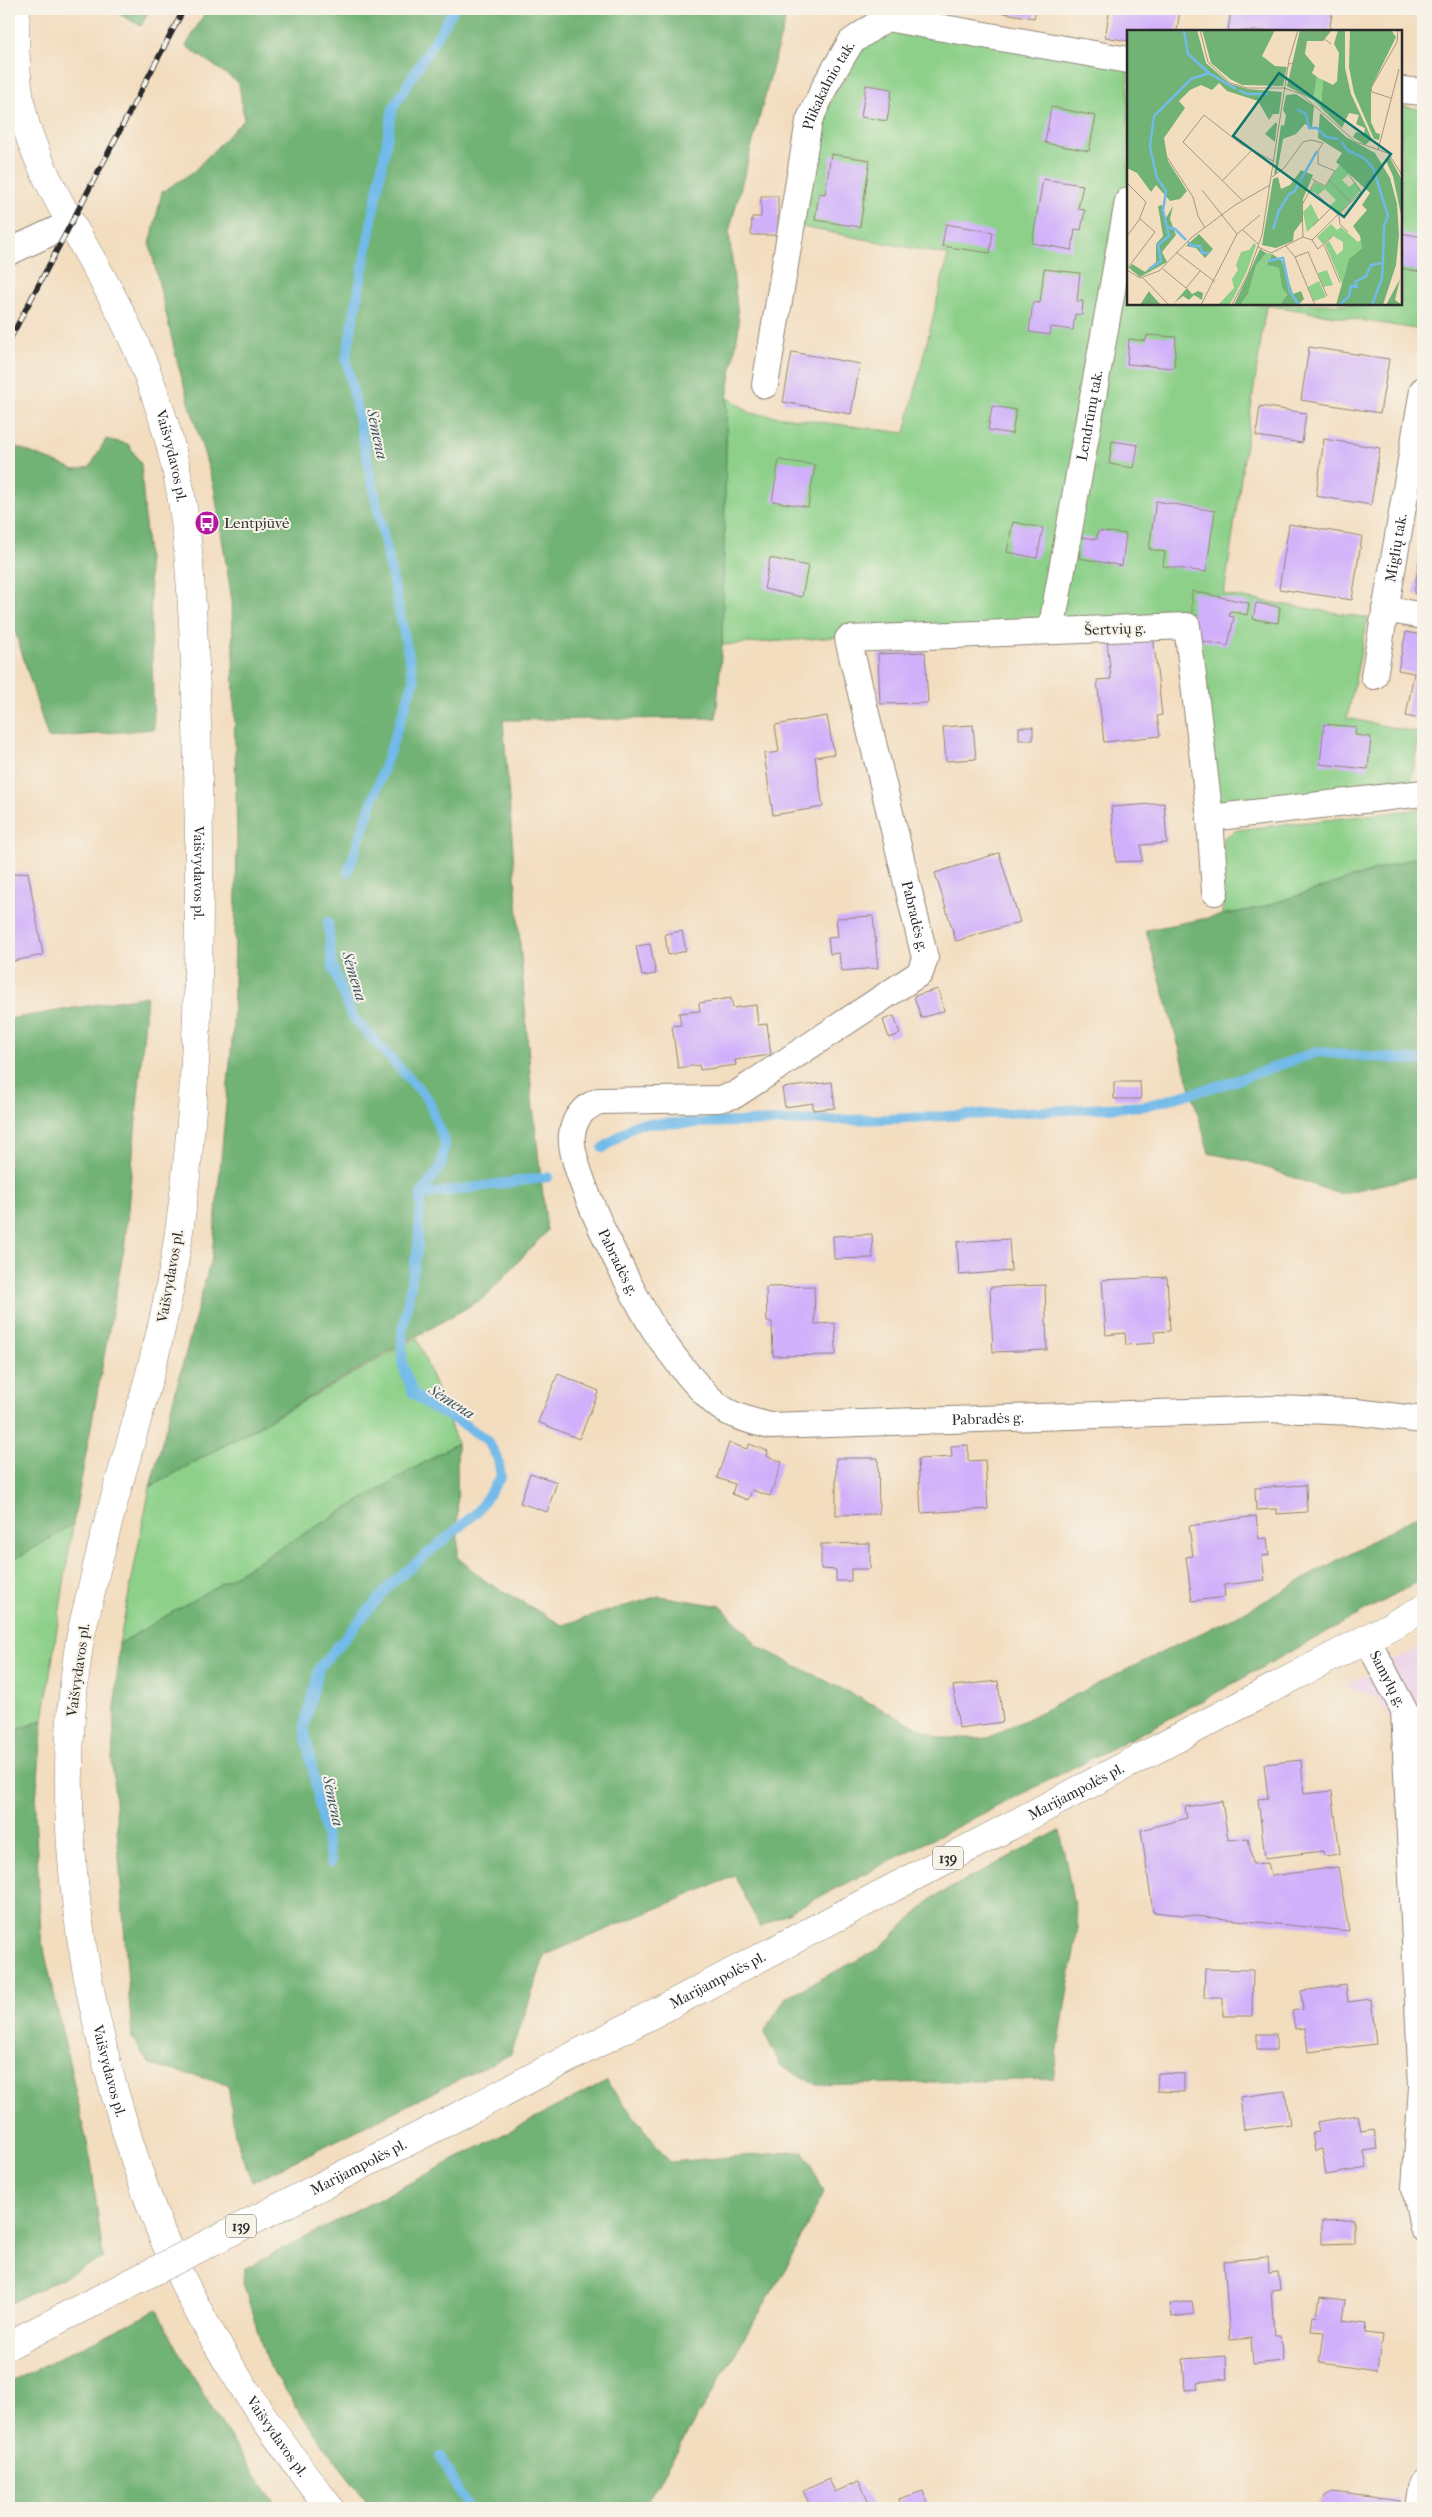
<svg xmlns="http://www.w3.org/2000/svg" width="1432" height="2517" font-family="'IM FELL French Canon',serif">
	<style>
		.built { fill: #ecd1e9 }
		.green { fill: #8cd089; stroke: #5c7e5a }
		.forest { fill: #71b275; stroke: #4e6e50 }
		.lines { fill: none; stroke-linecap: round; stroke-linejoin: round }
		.stream { stroke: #71bae9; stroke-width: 10 }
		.building { fill: #d0affb }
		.street-casing { stroke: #8f8475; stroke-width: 28 }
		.secondary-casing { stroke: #8f8475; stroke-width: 29 }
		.primary-casing { stroke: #8f8475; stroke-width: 29 }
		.street { stroke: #fff; stroke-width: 26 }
		.secondary { stroke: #fff; stroke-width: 28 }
		.primary { stroke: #fff; stroke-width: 28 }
		.rail-casing { stroke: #2b2b2b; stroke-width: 5.5 }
		.rail { stroke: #f7f3e8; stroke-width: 4; stroke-dasharray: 11; stroke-linecap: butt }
		.primary-bridge-casing { stroke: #8f8475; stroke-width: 29; stroke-linecap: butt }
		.primary-bridge { stroke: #fff; stroke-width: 28 }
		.labels { text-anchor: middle; stroke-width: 4; stroke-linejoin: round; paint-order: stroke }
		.shield { fill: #f7f3e8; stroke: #686764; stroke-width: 1 }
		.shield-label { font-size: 14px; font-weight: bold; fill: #2b2b2b }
		.street-label { font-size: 15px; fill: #2b2b2b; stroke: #f7f3e8 }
		.poi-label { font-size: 15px; fill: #2b2b2b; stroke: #f7f3e8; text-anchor: start }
		.water-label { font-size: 16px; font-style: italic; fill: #405664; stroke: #f7f3e8 }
		.inset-river { fill: none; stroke: #71bae9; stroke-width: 2.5 }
		.inset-road { fill: none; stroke: #a39684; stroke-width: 1 }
		.view { fill: #0f766e; fill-opacity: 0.15; stroke: #0f766e; stroke-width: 2.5 }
		.inset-edge { fill: none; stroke: #2b2b2b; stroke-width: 2.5 }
	</style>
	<rect width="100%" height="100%" fill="#f7f3e8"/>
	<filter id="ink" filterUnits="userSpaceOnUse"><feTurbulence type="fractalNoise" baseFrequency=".02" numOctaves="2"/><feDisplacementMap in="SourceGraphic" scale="10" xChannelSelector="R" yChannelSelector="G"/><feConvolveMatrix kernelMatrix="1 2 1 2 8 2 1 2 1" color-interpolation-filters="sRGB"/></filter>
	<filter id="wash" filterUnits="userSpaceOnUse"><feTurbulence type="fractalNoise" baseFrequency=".0096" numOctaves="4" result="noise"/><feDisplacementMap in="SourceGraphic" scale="20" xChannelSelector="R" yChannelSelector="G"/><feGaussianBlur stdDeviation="1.12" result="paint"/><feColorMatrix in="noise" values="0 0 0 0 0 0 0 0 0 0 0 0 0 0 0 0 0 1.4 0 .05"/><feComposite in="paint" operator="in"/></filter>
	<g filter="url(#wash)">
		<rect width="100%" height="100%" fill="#f3ddbf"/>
		<path class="built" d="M1423,1645V1809H1397L1395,1725L1377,1697L1344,1687Z"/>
		<g class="green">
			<path d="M888,27L1128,64V304H1401V106L1423,110V283L1416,329L1266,305L1224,595L1368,618L1347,718L1419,733L1411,784L1216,808L1192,613L722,645L727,397L751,413L905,433L948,255L802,227L818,123L860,48Z"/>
			<path d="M1423,809V855L1259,908L1223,915V838L1237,830Z"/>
			<path d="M417,1338L457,1443L119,1644L150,1487Z"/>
			<path d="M73,1524L43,1720L9,1733V1563Z"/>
		</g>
		<g class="forest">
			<path d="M110,9H150L141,26Z"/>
			<path d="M207,9H788L729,232L739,326L727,398L722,645L716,718L503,720L532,1099L547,1231L484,1298L150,1487L212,1255L233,1030L237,842L232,601L214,487L178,365L150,245L162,192L193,172L244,119L239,83L186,46Z"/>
			<path d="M106,439L128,444L141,464L150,589L154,729L48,738L9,611V444L75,470L90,467Z"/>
			<path d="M1423,855V1175L1339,1194L1250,1162L1209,1153L1146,930L1259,908Z"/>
			<path d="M147,996L125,1243L73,1524L9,1563V1019Z"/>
			<path d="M457,1443L458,1558L484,1580L562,1625L659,1596L721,1606L759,1647L939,1738H988L1256,1606L1423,1512V1579L1163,1722L760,1927L735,1876L545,1955L511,2054L252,2182L235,2136L228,2084L150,2065L132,2038L112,1759L119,1644Z"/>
			<path d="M43,1720L35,1812L41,1936L91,2161L103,2258L9,2304V1733Z"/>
			<path d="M1060,1830L1078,1927L1053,2079L817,2085L781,2066L764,2033L786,1997L877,1950L934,1897Z"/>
			<path d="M606,2081L670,2162L804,2151L824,2192L787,2266L643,2508H372L314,2433L267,2362L243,2283L244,2269Z"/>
			<path d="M157,2310C193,2379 232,2446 279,2508H9V2383Z"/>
		</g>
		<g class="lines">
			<g class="stream">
				<path d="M348,872L414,681L346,358L393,108L454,9"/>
				<path d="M328,922L332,965L351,1015L428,1099L445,1144L441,1166L421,1195L418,1246L402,1334V1363L413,1393L429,1406L465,1425L487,1440L498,1459L501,1477L476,1513L390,1585L319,1668L304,1727L331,1862"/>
				<path d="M603,1148L636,1124L888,1119L1145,1106L1232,1082L1317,1052L1423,1061"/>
				<path d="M421,1195L548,1177"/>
				<path d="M441,2457L468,2508"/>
			</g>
		</g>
		<g id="blocks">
			<g class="building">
				<path d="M992,9H1036L1034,18L992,11Z"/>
				<path d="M1110,9H1180L1177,31H1128V41L1105,37Z"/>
				<path d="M1231,9H1333L1329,31H1228Z"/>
				<path d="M866,85L892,89L887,121L861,117Z"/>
				<path d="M1051,107L1096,116L1089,151L1045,143Z"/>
				<path d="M831,154L870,160L860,227L815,220L819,193L825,194Z"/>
				<path d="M1043,179L1083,185L1078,209L1085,210L1081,230L1075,229L1072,250L1032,243Z"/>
				<path d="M761,196H778V235H751L752,217H761Z"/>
				<path d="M946,224L993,232L990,253L942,246Z"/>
				<path d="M1401,233L1423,237L1420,272L1401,268Z"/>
				<path d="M1044,269L1080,273L1077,301H1083L1082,315L1075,314L1073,330L1051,327L1050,335L1029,332L1033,302L1040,303Z"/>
				<path d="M1147,335L1176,337L1174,368L1127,364L1129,339L1146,341Z"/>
				<path d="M1309,347L1389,359L1380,413L1301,400Z"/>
				<path d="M792,352L860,364L851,414L783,402Z"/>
				<path d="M992,406L1016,410L1012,434L988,430Z"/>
				<path d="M1260,406L1306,413L1302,443L1256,436Z"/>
				<path d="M1324,439L1380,448L1371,505L1316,496Z"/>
				<path d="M1112,441L1138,445L1134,468L1109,464Z"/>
				<path d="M779,460L815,465L808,507L772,501Z"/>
				<path d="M1156,501L1215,511L1206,572L1163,566L1165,552L1149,549Z"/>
				<path d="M1013,522L1043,528L1037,558L1007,552Z"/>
				<path d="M1289,524L1362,536L1352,600L1279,589Z"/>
				<path d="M1098,531L1126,534L1122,566L1079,558L1081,537L1097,539Z"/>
				<path d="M1422,541H1423V596L1414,594Z"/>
				<path d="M770,558L808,566L802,597L764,589Z"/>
				<path d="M1192,591L1249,603L1247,615L1230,611L1229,616L1234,617L1228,646L1192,639Z"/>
				<path d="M1256,603L1280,607L1278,623L1253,619Z"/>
				<path d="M1406,632L1423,635V720L1406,716L1414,673L1398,670Z"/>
				<path d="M1153,635L1162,715L1157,716L1160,736L1104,742L1097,680L1111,679L1107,640Z"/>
				<path d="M925,652L928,703L880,704L878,654Z"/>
				<path d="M9,676L13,693L9,694Z"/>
				<path d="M827,716L834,754L815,757L823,807L773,815L764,754L779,752L775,725Z"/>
				<path d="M1324,724L1356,727L1355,735L1371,737L1368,769L1320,764Z"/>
				<path d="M973,725L976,759L946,761L943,727Z"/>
				<rect x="1019" y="727" width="14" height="13"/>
				<path d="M1164,803L1167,843L1141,845L1142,861L1116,862L1111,807Z"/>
				<path d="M9,814L14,831L9,833Z"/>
				<path d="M999,853L1020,922L956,941L935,873Z"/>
				<path d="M28,872L43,955L9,962V875Z"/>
				<path d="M873,916L878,968L841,971L839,953L830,954L828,938L838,937L836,918Z"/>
				<path d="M682,931L686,951L668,955L665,934Z"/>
				<path d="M650,944L656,974L642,976L636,946Z"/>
				<path d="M938,989L944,1011L921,1018L914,996Z"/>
				<path d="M731,998L733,1008L756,1005L758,1025L767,1024L771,1055L735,1060L736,1065L700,1070L699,1065L678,1068L672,1026L681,1025L679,1013L700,1011L699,1003Z"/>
				<path d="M894,1016L900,1034L889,1038L883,1020Z"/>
				<path d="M832,1082L835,1108L813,1110V1103L785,1107L782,1088Z"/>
				<path d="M1114,1082H1140L1141,1099H1114Z"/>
				<path d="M872,1234L873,1258L834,1259L833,1236Z"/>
				<path d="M1009,1239L1011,1271L959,1275L957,1242Z"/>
				<path d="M1167,1277L1170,1331L1154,1332L1155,1343L1126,1345L1125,1333L1106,1335L1102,1280Z"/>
				<path d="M1045,1285L1047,1350L993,1352L990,1287Z"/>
				<path d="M814,1286L815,1324L835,1323L836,1355L773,1356L772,1322H767L766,1287Z"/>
				<path d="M558,1374L599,1391L579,1439L538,1422Z"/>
				<path d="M729,1443L747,1449L749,1444L768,1451L767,1456L782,1462L770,1496L752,1490L748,1500L732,1494L735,1484L717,1478Z"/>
				<path d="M968,1445V1461L985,1460L988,1509L921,1513L918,1459L952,1457L951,1446Z"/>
				<path d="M836,1458H878L879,1514L836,1515Z"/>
				<path d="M530,1473L557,1482L547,1512L520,1503Z"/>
				<path d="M1306,1485L1307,1512L1277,1514V1509L1256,1510L1255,1488Z"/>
				<path d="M1256,1516L1259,1539L1267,1538L1269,1555L1262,1556L1265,1580L1224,1585L1225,1597L1192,1601L1186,1557L1193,1556L1189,1526Z"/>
				<path d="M870,1543V1569H851V1581H836V1570L821,1569V1544Z"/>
				<path d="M998,1681L1003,1722L959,1728L953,1686Z"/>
				<path d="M1301,1760L1304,1794L1332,1791L1340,1854L1324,1856L1323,1851L1265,1858L1258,1799L1268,1798L1264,1764Z"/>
				<path d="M1222,1801L1228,1840L1248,1838L1253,1864L1268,1863L1271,1876L1338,1867L1349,1931L1153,1912L1141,1830L1187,1818L1185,1807Z"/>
				<path d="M1205,1969L1253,1970L1252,2016H1223V1998H1204Z"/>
				<path d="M1346,1985L1348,2002L1371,1999L1376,2044L1308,2052L1305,2028L1295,2029L1292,2011L1303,2009L1301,1991Z"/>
				<rect x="1257" y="2034" width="19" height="16"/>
				<path d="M1158,2073L1184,2074V2092L1157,2091Z"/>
				<path d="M1285,2091L1290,2124L1244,2130L1240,2097Z"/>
				<path d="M1358,2115L1361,2131L1374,2129L1377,2149L1364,2151L1367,2168L1326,2175L1322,2149L1315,2151L1312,2133L1319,2132L1317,2122Z"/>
				<path d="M1354,2220V2243L1322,2244V2221Z"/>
				<path d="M1268,2257L1269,2273L1278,2272L1280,2289L1271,2290L1274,2335H1280L1283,2361L1253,2364L1251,2338L1230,2340L1224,2261Z"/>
				<path d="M1320,2297L1346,2300L1343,2320L1367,2323L1366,2333L1382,2335L1377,2371L1320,2363L1324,2332L1311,2331L1313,2315L1317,2316Z"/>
				<path d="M1192,2301L1194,2314L1172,2317L1170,2304Z"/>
				<path d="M1226,2356L1227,2379L1197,2382L1198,2389L1185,2390L1183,2359Z"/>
				<path d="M829,2479L835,2492L859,2481L872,2508H811L803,2491Z"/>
				<path d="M923,2491L929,2508H902L899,2499Z"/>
				<path d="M1333,2492L1400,2501L1399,2508H1317L1326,2495Z"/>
			</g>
		</g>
	</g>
	<g filter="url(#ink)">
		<use href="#blocks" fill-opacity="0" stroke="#8f8475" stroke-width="1"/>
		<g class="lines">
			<defs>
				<g id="street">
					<path d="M1401,90L1423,92"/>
					<path d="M9,252L71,223"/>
					<path id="s1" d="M765,385L809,121L826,84L851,42L886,18L1128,60"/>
					<path d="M1385,609L1423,616"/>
					<path id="s2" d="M1051,631L1128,201"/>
					<path id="s3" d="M1374,676L1423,390"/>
					<path d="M1210,818L1423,793"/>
					<path id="s4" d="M1215,892L1210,818L1187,626L848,639L925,958L920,973L735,1095L719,1099L599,1101C583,1108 575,1116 572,1134C566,1167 634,1297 654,1329C672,1356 691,1381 715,1403C729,1416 752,1421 770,1426L1276,1409L1356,1412L1423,1420"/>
					<path id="s5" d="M1367,1639L1404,1710L1422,2087L1415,2188L1423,2228"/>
					<path d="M1419,2508L1423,2481"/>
				</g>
				<g id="secondary">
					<path id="s6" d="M16,9C14,48 15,88 26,126C49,197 95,258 126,324C160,395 182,473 188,551C197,660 199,769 199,878C199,1009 195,1141 173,1270C155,1378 115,1481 92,1588C87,1609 81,1630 78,1652C55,1808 77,1967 122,2118C139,2176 159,2235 187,2289C226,2367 277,2440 330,2508"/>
				</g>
				<g id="primary">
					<path id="s7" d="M474,2108L1423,1609"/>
				</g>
			</defs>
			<use href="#street" class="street-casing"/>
			<use href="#secondary" class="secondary-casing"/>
			<use href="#primary" class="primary-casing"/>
			<use href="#street" class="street"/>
			<use href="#secondary" class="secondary"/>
			<use href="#primary" class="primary"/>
			<defs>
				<path id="rail" d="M9,341L184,9"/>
			</defs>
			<use href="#rail" class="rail-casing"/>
			<use href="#rail" class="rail"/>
			<defs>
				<g id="primary-bridge">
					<path id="s8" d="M9,2345L474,2108"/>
				</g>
			</defs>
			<use href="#primary-bridge" class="primary-bridge-casing"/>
			<use href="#primary-bridge" class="primary-bridge"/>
		</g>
	</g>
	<defs>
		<symbol id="bus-disc" viewBox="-11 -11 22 22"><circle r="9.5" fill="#b5179e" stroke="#f7f3e8"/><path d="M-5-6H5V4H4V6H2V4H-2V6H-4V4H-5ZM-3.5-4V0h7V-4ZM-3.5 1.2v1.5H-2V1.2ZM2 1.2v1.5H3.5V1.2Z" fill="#fff"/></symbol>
	</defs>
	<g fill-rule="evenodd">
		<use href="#bus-disc" x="193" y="509" width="28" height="28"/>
	</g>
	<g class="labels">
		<g class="shield">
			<rect x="933" y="1846.5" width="30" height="23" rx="4"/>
			<rect x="226" y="2214.5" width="30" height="23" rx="4"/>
		</g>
		<g class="shield-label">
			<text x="948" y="1863">139</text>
			<text x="241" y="2231">139</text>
		</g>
		<g class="street-label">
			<text dy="5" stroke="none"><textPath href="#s1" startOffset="308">Plikakalnio tak.</textPath></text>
			<text dy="5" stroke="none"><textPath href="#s2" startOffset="219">Lendrūnų tak.</textPath></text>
			<text dy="5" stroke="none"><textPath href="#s6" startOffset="480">Vaišvydavos pl.</textPath></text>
			<text dy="5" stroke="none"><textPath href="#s3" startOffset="130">Miglių tak.</textPath></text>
			<text transform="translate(1115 629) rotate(-2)" y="5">Šertvių g.</text>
			<text dy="5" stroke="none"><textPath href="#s6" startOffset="899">Vaišvydavos pl.</textPath></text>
			<text dy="5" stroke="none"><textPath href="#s4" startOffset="892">Pabradės g.</textPath></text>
			<text dy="5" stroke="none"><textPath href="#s4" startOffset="1491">Pabradės g.</textPath></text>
			<text transform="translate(170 1276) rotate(-80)" y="5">Vaišvydavos pl.</text>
			<text dy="5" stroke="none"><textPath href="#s4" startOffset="1941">Pabradės g.</textPath></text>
			<text transform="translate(78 1670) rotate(-82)" y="5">Vaišvydavos pl.</text>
			<text dy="5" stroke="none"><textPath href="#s5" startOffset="45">Samylų g.</textPath></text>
			<text dy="5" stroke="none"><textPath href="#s7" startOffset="680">Marijampolės pl.</textPath></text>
			<text dy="5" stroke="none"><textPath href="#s7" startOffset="275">Marijampolės pl.</textPath></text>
			<text dy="5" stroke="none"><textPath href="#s6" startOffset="2114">Vaišvydavos pl.</textPath></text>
			<text dy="5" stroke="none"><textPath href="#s8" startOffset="392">Marijampolės pl.</textPath></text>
			<text dy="5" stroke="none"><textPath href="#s6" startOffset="2519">Vaišvydavos pl.</textPath></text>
		</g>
		<g class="poi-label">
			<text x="224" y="528">Lentpjūvė</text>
		</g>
		<g class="water-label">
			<text transform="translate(378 434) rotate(78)" y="6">Sėmena</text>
			<text transform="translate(355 976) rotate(73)" y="6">Sėmena</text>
			<text transform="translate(452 1401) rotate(32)" y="6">Sėmena</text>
			<text transform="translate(334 1801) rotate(78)" y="6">Sėmena</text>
		</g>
	</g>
	<g transform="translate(1127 30)">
		<rect width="275" height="275" fill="#f3ddbf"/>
		<path d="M190,47L196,50L194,78L186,70ZM212,135L223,143L215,150L222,157L228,152L234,160L212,184L203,176L209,170L198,159L192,164L183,161L189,152L198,157ZM184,174L192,190L180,202L176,182ZM204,194L210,200L214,197L231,212L234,210L235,218L222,229L215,254L198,214L202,211L210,225L216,220V212L206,206L196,214L190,207ZM127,213L129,215L120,241L107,267L102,275H91L107,258L105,249L111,240L109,235L114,222L122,220ZM139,223L145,224L141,231L144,236L152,238L160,268L153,275H113L121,264L129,236ZM200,240L206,255L196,257L191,243ZM192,251L199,267L187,271L181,257Z" fill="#8cd089"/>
		<path d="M0,0H70L79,33L103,54L121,59L155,62L152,84H146L142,90L131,71L100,61L92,53L85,60L74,55L63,60L52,71L58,78L37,108L41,131L60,161L53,169L43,171L29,155L24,162L10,143L0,138ZM75,0H148L135,26L148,36L160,37L156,56L115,55L103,49L84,33ZM173,0H205L196,11H180L178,24L188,36L185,43L190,47L186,70L160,56ZM211,0H218V38L224,64L245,109L238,115L226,107L229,102L237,104L238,98L229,94L232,85L222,83L215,98L194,78L196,50L206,55L210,51L212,23L207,14ZM223,0H264L269,7L244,58V92L249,103L253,104L252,110L247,109L227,63L222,37ZM169,64L187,76L185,98L178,94L169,104L156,109L150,143L147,145L154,95L157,96L159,85L156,80L159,65ZM193,83L219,107L248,123L263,148L270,174L272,205L269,235L256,275H209L222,229L235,218L233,206L226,196L240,180L235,175L243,163L209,132L215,123L191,108ZM149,92L150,94L148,112L138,104ZM263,128L275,150V190L266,146L258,129ZM174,140L186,145L176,169V190L167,202L166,211L149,218L135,215L146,149L151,147L154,159L163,155ZM35,175L39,188L46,176L43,189L49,205L35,222L40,232L13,247L2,238L5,234L18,242L29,232V214L36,206L31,176ZM72,204L86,219L78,228L69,218L59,216ZM133,219L139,223L129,236L121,264L113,275H107ZM145,224L155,231L166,264L174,261L177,269L171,275H153L160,265L155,257L152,238L140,235ZM273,249L268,270L275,275H259ZM60,258L65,264L71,261L76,263L75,270L67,265L62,270L56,266L47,273ZM22,261L24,264L34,275H13Z" fill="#71b275"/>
		<path class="inset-river" d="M57,0L61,24L82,43L109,59M112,60L120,64H141M170,79L179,84L182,98H190L199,107L212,109M40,197L48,199L59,210M146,199L152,180L163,163L167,162L190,121M61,212L65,216H73L75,223H82M141,231L156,228L163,262L172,275M22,239L34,231L31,215L42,206L36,180L39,161L30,148L23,117L27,86L64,49L82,43M213,275L222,266L224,256L230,257L228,252L239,246L244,235L256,233L257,196L261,186L246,138L237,128L220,120L214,111M245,275L255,248L256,233"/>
		<path class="inset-road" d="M73,0L81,32L103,53L120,58H157L174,64L229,112L261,123L275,145M186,0L204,14M162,34L168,33L181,0M264,68L245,62L244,58L270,12L271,0M251,120L272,39M40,127L66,167L71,186L78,198M145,147L157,138L176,112L184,110L196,113L191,121V134L208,141L198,156L185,149M202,150L223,172M95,151L125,120M0,153L19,172L12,190L0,206M75,160L110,204L133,185M189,163L212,186L213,194L221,202M116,171L56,112L77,85L114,114L146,131M186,196L204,178M116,200L131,214M176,207L185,210L191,219L205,207M185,210L234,162L222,145M158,215L168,227L188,275M197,215L213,253M131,217L144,223L176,207L175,175L188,151M49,222L88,252M168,227L181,222L200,266M0,239L28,202L12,188M36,239L59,258L73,241M0,240L13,248L32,241L65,207L108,175L143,155M16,248L42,275M74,275L110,204M105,275L121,244L135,205L162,30L171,0"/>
		<path class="view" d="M152,43L264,124L217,187L106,106Z"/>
		<rect width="275" height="275" class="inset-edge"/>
	</g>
	<rect width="1432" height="2517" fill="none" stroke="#f7f3e8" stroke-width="30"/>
</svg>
